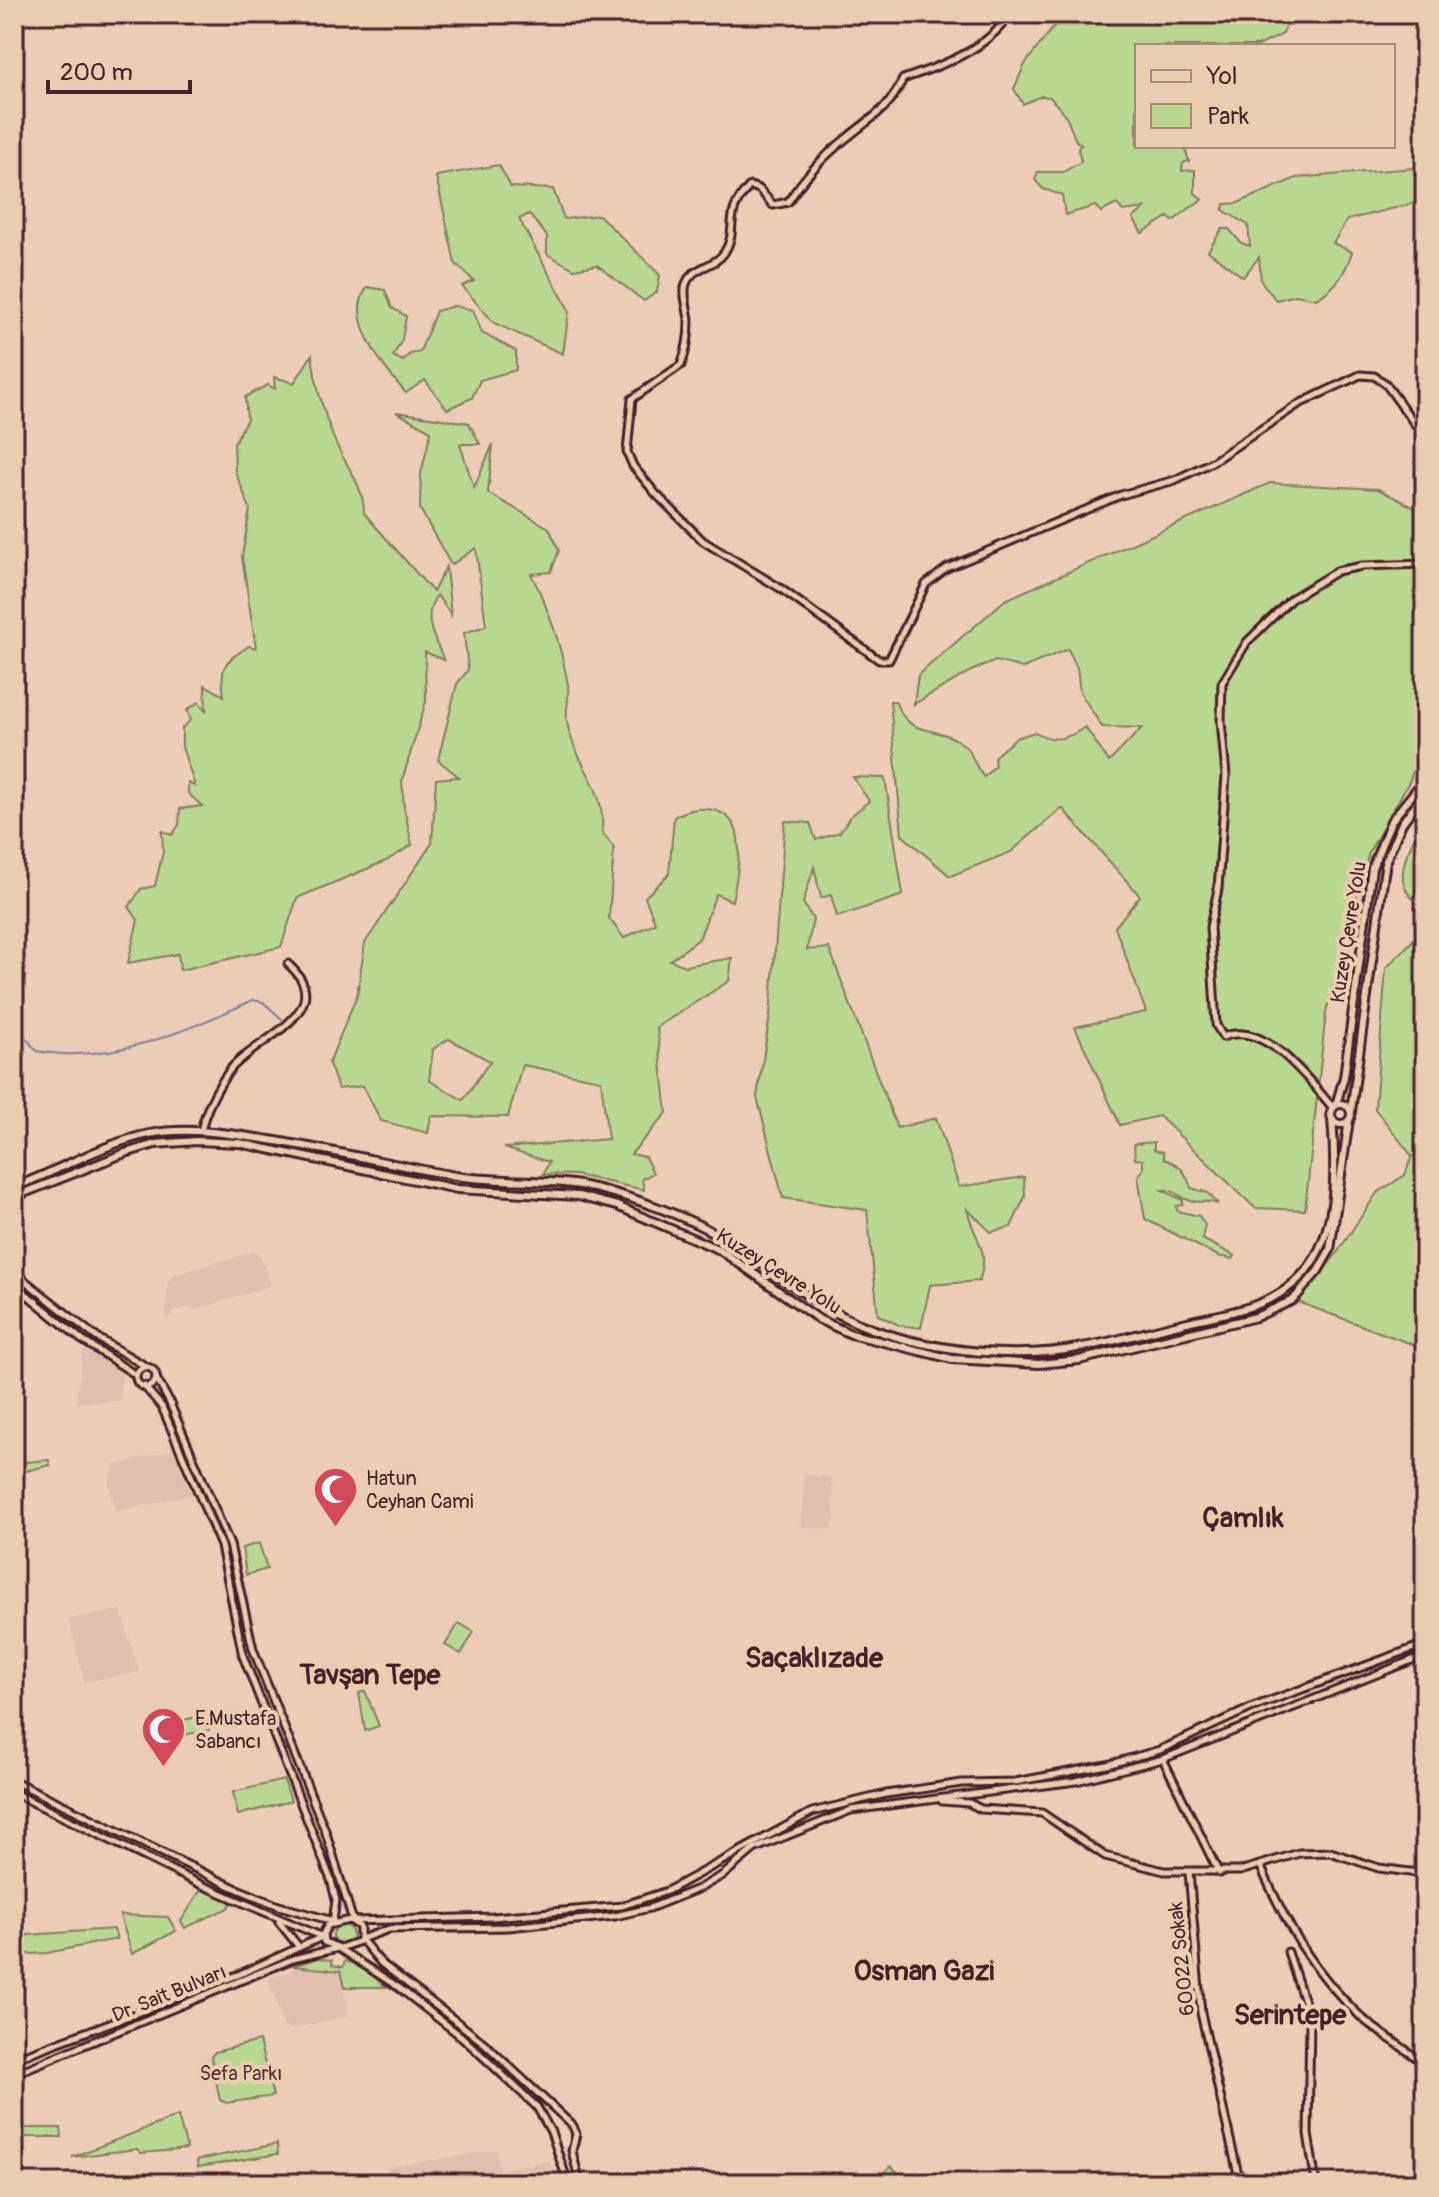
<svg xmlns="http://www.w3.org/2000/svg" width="1439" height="2197" font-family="Pangolin,sans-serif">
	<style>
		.built { fill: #e3bdae }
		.green { fill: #b8d891; stroke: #817c5e; stroke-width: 2; fill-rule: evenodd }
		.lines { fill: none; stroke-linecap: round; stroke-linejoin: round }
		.stream { stroke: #7583a1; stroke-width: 2 }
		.secondary-casing { stroke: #4a1f2b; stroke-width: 11 }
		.primary-casing { stroke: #4a1f2b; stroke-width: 12 }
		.secondary { stroke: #e8cdaf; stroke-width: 5 }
		.primary { stroke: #e8cdaf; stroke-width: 6 }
		.labels { text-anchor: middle; stroke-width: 8; stroke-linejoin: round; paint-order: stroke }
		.street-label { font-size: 20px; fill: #4a1f2b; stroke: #e8cdaf }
		.poi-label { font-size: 20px; fill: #4a1f2b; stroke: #e8cdaf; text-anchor: start }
		.park-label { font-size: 20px; fill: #553235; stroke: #e8cdaf }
		.district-label { font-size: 28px; font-weight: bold; fill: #4a1f2b; stroke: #e8cdaf }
	</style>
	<rect width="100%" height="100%" fill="#edccb5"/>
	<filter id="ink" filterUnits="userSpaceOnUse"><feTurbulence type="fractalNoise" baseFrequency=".0125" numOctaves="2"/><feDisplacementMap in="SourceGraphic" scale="16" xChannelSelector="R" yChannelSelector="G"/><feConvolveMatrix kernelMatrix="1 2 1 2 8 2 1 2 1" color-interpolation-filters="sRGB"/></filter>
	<g filter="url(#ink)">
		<g class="built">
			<path d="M253,1252L260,1255L271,1286L194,1310L191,1307L173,1312V1316L166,1317L167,1285L173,1275Z"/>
			<path d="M87,1348L123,1370L119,1401L76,1403L82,1352Z"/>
			<path d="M173,1450L191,1495L115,1512L109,1484L114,1465Z"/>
			<path d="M805,1475L831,1477L835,1517L832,1529L800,1526Z"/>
			<path d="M121,1610L139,1672L84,1682L69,1619Z"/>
			<path d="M295,1968L340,1972L349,2016L291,2029L284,2027L269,1979Z"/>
			<path d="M497,2150L501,2183H391L388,2167Z"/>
			<path d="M550,2161L559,2183H502L501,2169Z"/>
		</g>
		<g class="green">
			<path d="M1055,14H1290L1283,34L1258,46H1137V146H1184L1189,161L1183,163L1182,171L1195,170V193L1202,199L1173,221L1168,217L1142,233L1133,218L1145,208L1123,211L1117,204L1101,212L1095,206L1065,215L1062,195L1043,189L1035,180L1038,172H1063L1081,162L1078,148L1082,144L1076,141L1066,116L1050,97L1041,96L1023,104L1014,89L1025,64L1055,25Z"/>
			<path d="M499,165L511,187L553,189L564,219L599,215L660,275L657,292L644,301L597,265L574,269L547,254V236L529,214L519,219L569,310L563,354L494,323L462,286L474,281L455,263L436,176Z"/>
			<path d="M1413,168L1422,201L1347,220L1333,243L1352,252C1345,274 1336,288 1316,299L1296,295L1276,300L1261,281L1259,257L1243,277L1208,251L1222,229H1229L1241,243L1250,246L1248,225L1223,210L1224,204L1238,203L1296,178Z"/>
			<path d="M368,287L385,290L392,308L406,316L402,340L393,356L403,361L410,354L420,352L436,311L454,306L473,310L482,333L516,351V370L480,380L472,398L447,409L425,380L406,393C386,371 342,317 368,287Z"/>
			<path d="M312,355C315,382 324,414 334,439C344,464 364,484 364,513L433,592L446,567L451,615L437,595C421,617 434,638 444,660L425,652L426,701L402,781L404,808L412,845L386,861L297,898L281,947L180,970L178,954L128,963L138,920L129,907L141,889L155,886L163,852L162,831L172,835L179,825L180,809L202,806L188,793V783L195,786L182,747V728L191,720L187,710L199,702L206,711L205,685L224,696C220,665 223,663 249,646L256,648L242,557L250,509L235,471L234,443L247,419L245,397L268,385L275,389L274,377L294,383Z"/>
			<path d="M396,412L469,423L480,444H460L474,488L493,444L488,493L549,528L559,550L551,572L531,574C549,609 561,645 568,685C570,697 565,710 567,722C574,764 606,784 602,832L614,848L609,918L624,938L655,923L645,897L669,874L674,817C697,803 733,805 738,838C741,857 736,883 732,901L716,894L699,939L670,960L685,966L732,958L729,981L657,1027L667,1113L631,1154L645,1157L653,1173L642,1179L644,1190L576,1175L543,1174L549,1162L504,1148L608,1139L601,1080L522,1065L508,1117L431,1116L428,1133L381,1121L363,1086L338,1089L329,1063L357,995L365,943L432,843L436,779L459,777L438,760L457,684L468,670L464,633L486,626L476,548L451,565L420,509L421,474L431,431ZM449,1039L490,1061L463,1100L429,1080L433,1049Z"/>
			<path d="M1270,483L1378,489L1425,513V740L1409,782L1369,852L1326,1012L1305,1210L1255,1208L1159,1116L1120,1125L1075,1027L1146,1012L1115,927L1140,896L1062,808L1011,852L950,876L902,835L890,701H895C910,740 932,723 960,742C974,751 973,766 984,777L995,766L994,757L1016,738L1035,732C1054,743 1068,739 1085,727L1109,762L1142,728L1102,727L1080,692L1077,668L1068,649L1023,668L996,661L971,671L914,704L918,675L1005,600Z"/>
			<path d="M853,777L885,778L903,895L837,917L831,895L821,898L814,867L803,903L813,919L807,950L829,948L897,1128L936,1118L959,1187L1024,1177L1025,1197L1011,1227L991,1232L967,1209C974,1240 991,1249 979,1281L930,1285L921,1328L899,1325L878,1315L867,1210L783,1198L757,1097L770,1015L785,821L810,823L816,840L840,832L849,818L869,801Z"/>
			<path d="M1425,819V892L1412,898C1390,875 1413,840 1425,819Z"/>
			<path d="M1425,928V1349L1298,1302L1335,1256L1377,1193L1405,1175L1412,1156L1375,1109L1386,968Z"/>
			<path d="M1154,1142V1150L1163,1152L1164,1159C1180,1164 1186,1172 1191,1188L1208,1193L1218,1204C1208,1200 1202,1203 1192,1201C1180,1199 1174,1188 1162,1190L1183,1200V1205L1176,1206L1177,1211L1199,1216L1205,1225L1202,1239L1235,1256L1233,1259L1218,1256L1145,1219L1138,1176L1143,1170V1160L1135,1159L1134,1144Z"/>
			<path d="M49,1460L50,1465L14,1474V1463Z"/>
			<path d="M259,1543L267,1569L246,1575L242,1548Z"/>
			<path d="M459,1623L474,1632L461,1654L445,1645Z"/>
			<path d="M365,1691L379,1726L365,1731L359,1693Z"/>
			<path d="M205,1715L209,1730L163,1739L159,1726Z"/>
			<path d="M284,1780L291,1801L238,1815L233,1792Z"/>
			<path d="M202,1888L232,1901L228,1908L185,1928L181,1921Z"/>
			<path d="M120,1915L168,1917L176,1931L132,1954Z"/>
			<circle cx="343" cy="1935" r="10"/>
			<path d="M114,1929L117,1939L47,1953L14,1955V1936Z"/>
			<path d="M318,1958L332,1960V1965L343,1967L345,1961C362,1966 373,1976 386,1987H345L341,1971L293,1966Z"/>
			<path d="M259,2041L273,2096L226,2103L220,2100L211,2057L215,2052Z"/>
			<path d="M178,2116L187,2149L141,2153L137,2149L72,2157Z"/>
			<path d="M14,2128H61L62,2137H14Z"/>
			<path d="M277,2144L278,2154L198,2167L197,2160Z"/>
			<path d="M891,2166L908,2183H873Z"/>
		</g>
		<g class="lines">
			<path class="stream" d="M14,1034L23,1035L37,1051C110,1065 189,1030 253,1000L263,1002L282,1019"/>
			<defs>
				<g id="secondary">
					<path d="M1010,14C987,50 941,66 903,79C889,110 873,116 848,137C825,155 804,177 788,202L773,205L759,189L750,186C721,215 740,229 724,253C714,268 692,266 686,284C682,295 689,311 689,322C689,336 686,352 681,365L632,399L627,452L633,466L656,494L703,541L780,588L879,660H889L926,584L947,568L1121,495L1175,480L1212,462L1299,404L1360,375L1374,376L1385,383L1425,438"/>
					<path d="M1333,1108C1309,1080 1264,1019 1223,1037L1216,1025L1210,927L1218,889L1226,775L1221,721L1222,683L1247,642L1291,599L1337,571L1362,566L1425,564"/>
					<path d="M201,1131C205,1111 217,1087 230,1070C251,1041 342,1012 288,964"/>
					<path d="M14,1272L96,1337L147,1367"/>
					<path d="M14,1284L82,1340L136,1375"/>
					<circle cx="146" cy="1377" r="10"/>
					<path d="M156,1378L169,1401L230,1545L253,1649L326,1833L353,1921L493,1917L622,1906L667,1891L812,1812L886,1794L962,1783L1015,1782L1107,1765L1160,1750L1253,1707L1425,1644"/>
					<path d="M1163,1759L1219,1873"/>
					<path d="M14,1781L235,1888L279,1906L333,1921L336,1900L331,1880L243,1656L221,1546L162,1407L144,1386"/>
					<path d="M14,1793L202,1885L323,1937"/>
					<path d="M942,1801L969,1803L981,1809L1042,1813L1105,1856L1164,1871H1240L1299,1853L1330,1852L1379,1868L1425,1874"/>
					<path d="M1260,1865C1287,1926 1311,1970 1361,2017C1381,2035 1405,2047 1425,2065"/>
					<path d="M1189,1872L1201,2013L1240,2183"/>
					<path d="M350,1920L360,1927V1941L340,1948L324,1942L323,1934L328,1925Z"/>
					<path d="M279,1922L299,1947"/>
					<path d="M1288,1952L1310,2020L1308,2134L1316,2183"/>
					<path d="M14,2059L240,1974L322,1937"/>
					<path d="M14,2074L293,1959L338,1948L398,1987L462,2037L537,2107L551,2132L568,2183"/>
					<path d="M580,2183L572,2151L576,2134L573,2126L484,2043L381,1963L361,1939L389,1929L508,1927L615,1916L650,1908L700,1888L723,1875L754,1849L851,1810L1076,1781L1163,1759L1425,1655"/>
				</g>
				<g id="primary">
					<circle cx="1341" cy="1114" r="10"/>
					<path d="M1336,1105L1344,1077L1372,868L1391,821L1425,779"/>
					<path d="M1351,1111L1386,860L1402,823L1425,792"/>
					<path d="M14,1187C59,1171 101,1144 149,1134C188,1126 232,1134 270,1140C331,1150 390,1164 450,1175C493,1183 537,1178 580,1185C626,1194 689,1216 729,1242C777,1272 817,1309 872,1329C936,1352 1017,1360 1083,1347C1118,1341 1153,1330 1187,1322C1230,1312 1274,1308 1304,1273C1339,1233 1336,1169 1332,1119"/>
					<path d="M14,1197L125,1153L155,1144L197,1141L239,1143L457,1189L578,1196L617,1206L720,1250L820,1320L851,1334L952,1359L1039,1364L1079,1360L1256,1317L1293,1300L1318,1271L1330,1250L1349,1120"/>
				</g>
			</defs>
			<use href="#secondary" class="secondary-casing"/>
			<use href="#primary" class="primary-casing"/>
			<use href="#secondary" class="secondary"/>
			<use href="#primary" class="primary"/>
		</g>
	</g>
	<defs>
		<symbol id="mosque-pin" viewBox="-11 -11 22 30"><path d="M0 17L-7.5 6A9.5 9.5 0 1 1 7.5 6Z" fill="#d1495b" stroke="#e8cdaf"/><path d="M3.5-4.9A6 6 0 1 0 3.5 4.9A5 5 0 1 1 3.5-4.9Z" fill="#fff"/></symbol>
	</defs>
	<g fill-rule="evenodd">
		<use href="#mosque-pin" x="310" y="1464" width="51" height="69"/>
		<use href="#mosque-pin" x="138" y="1704" width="51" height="69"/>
	</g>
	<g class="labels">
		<g class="street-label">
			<text transform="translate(1348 932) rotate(-81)" y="7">Kuzey Çevre Yolu</text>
			<text transform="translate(779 1271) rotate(32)" y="7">Kuzey Çevre Yolu</text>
			<text transform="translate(1181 1959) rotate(-96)" y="7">60022 Sokak</text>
			<text transform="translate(169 1993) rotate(-22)" y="7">Dr. Sait Bulvarı</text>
		</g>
		<g class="poi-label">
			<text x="366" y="1485">Hatun<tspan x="366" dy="23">Ceyhan Cami</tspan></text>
			<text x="195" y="1725">E.Mustafa<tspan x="195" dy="23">Sabancı</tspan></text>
		</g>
		<g class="park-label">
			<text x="241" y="2080">Sefa Parkı</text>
		</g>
		<g class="district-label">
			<text x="1243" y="1527">Çamlık</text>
			<text x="814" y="1667">Saçaklızade</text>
			<text x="370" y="1684">Tavşan Tepe</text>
			<text x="924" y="1980">Osman Gazi</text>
			<text x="1290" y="2024">Serintepe</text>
		</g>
	</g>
	<rect width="1439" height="2197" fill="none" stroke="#e8cdaf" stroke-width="48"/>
	<rect x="24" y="24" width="1391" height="2149" fill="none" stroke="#4a1f2b" stroke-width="3" filter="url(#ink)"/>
	<rect x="1135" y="44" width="260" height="104" fill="#e8cdaf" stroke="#a9877a" stroke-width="2"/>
	<rect x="1151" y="70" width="40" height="12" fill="#e8cdaf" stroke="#a9877a" stroke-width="2"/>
	<text x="1207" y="84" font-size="24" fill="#4a1f2b">Yol</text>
	<rect x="1151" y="104" width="40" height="24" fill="#b8d891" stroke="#a9877a" stroke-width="2"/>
	<text x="1207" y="124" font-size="24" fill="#4a1f2b">Park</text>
	<path d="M48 80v12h142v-12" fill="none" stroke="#4a1f2b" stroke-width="4"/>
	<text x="60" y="80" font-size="24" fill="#4a1f2b" stroke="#e8cdaf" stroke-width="6" paint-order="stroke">200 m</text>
</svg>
